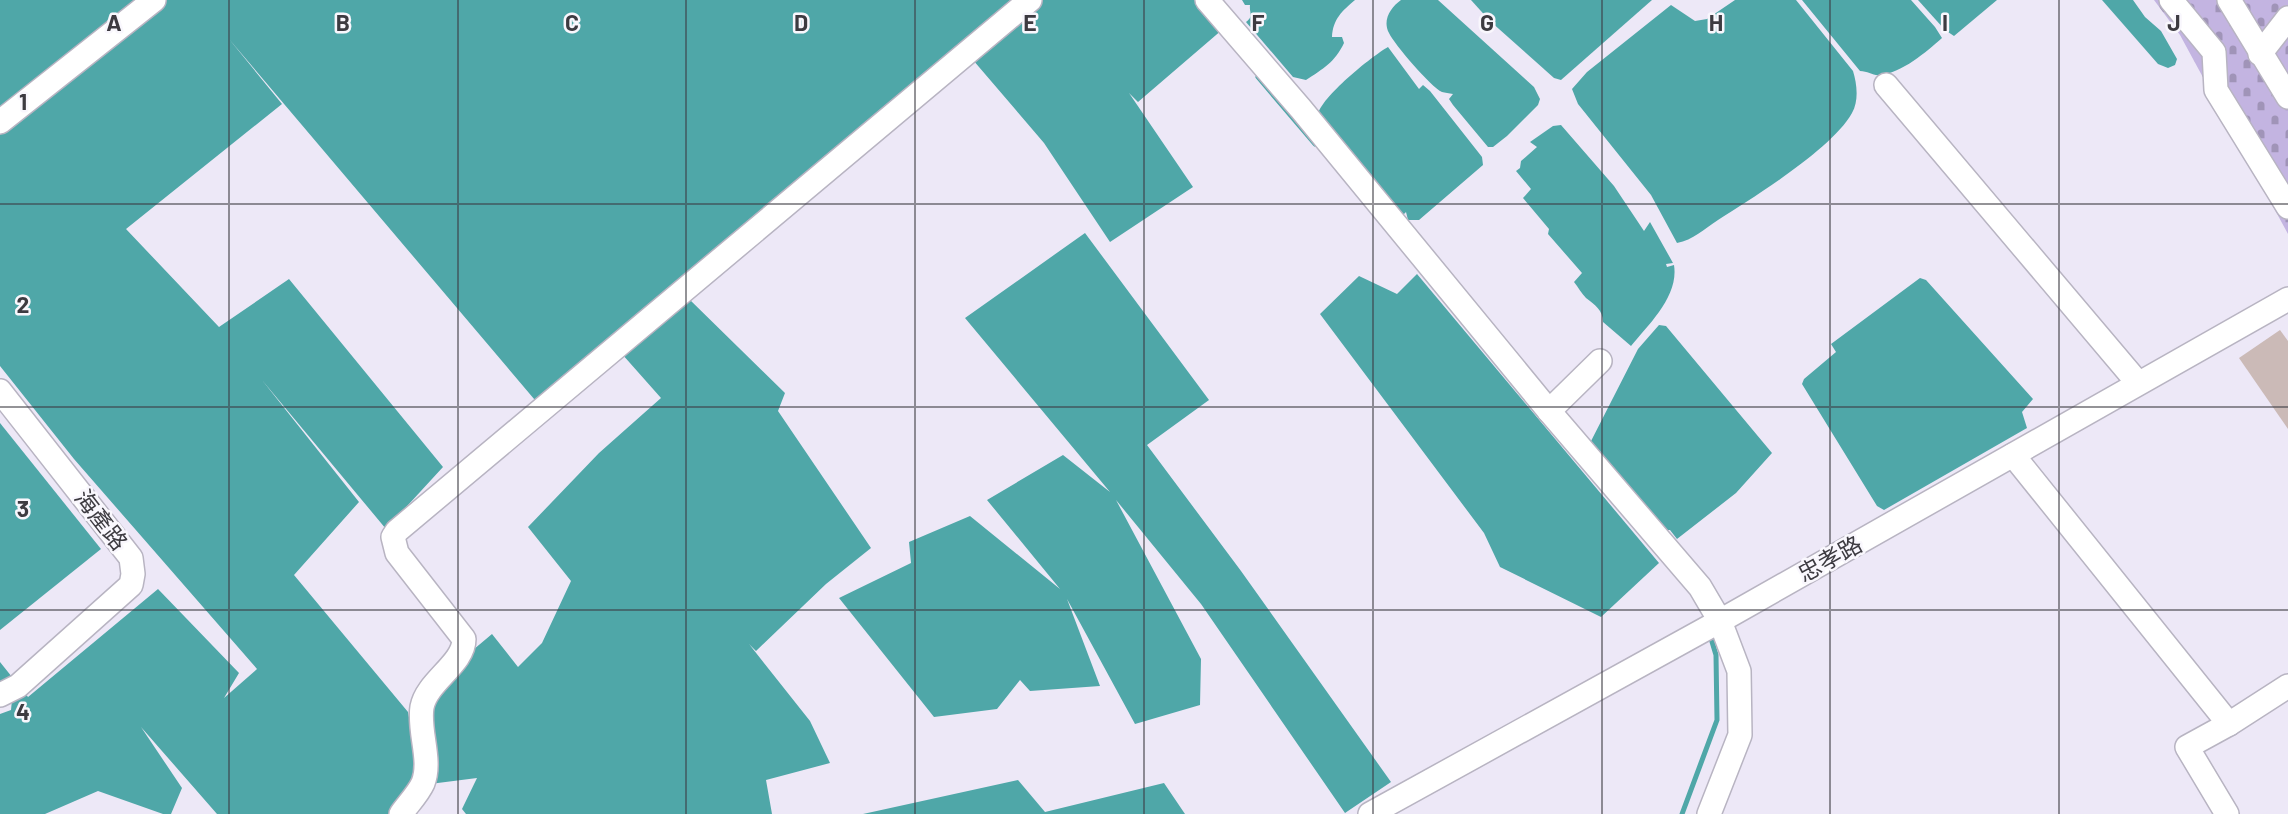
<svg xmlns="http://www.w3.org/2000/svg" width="2288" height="814" font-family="Barlow,'Noto Sans TC',sans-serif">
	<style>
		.cemetery { fill: url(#cemetery-stones) }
		.water { fill: #4fa7a8; fill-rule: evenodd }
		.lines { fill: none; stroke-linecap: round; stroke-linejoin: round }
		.stream { stroke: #4fa7a8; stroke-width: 5 }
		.building { fill: #cbbab7 }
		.minor-casing { stroke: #b8b4c2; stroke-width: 26 }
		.minor { stroke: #fff; stroke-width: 23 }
		.grid { fill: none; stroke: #3d3b41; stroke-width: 2; stroke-opacity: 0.55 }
		.labels { text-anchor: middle; stroke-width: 5; stroke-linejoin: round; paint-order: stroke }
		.street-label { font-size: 23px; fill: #3d3b41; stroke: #f9f7fd }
		.grid-label { font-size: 23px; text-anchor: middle; font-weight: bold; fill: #3d3b41; stroke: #f9f7fd; stroke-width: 5; stroke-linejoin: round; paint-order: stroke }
	</style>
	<defs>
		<pattern id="cemetery-stones" width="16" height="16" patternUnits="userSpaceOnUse" patternTransform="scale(1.75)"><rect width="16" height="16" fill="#c3b4e1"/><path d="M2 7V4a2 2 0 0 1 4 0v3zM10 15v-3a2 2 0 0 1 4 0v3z" fill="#a094b8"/></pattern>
	</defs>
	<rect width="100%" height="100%" fill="#ede8f7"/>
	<path class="cemetery" d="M2154,0H2288V234L2180,35Z"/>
	<g class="water">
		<path d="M0,0H1210L1230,23L1138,102L1129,93L1193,187L1110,242L1044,143L967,53L827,169L675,282L617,342L688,298L785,393L778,411L871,548L826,584L756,651L749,644L810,721L830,763L766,780L772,814H466L462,809L477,778L422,785L403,814H217L141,727L182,788L171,814H163L98,791L45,814H0V714L11,710L14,680L0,686V662L28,697L158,589L239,673L224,698L257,669L74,459L0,366ZM229,39L540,406L614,345L661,398L599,453L528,527L571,581L542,643L518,667L492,634L442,676L424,748L421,781L408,712L294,575L359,502L262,380L386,529L443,467L289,279L219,327L126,229L282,104Z"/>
		<path d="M1242,0H1355C1342,11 1333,19 1332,37H1342L1344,43C1335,62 1323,69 1306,80L1293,77L1246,22C1254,16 1249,13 1250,5H1245Z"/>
		<path d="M1401,0H1438L1534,87L1540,99L1538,105L1507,136L1493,147H1488L1453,105L1449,99L1453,94C1449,93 1445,93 1442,92C1431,87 1394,44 1389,33C1382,20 1391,7 1401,0Z"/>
		<path d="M1471,0H1652L1561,80L1554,78L1490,21Z"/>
		<path d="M1735,0H1796L1853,71C1857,84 1859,101 1852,113C1832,149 1754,197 1718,220C1704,229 1693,240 1677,243L1651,195L1578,104L1572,89L1587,72L1671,5L1695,21L1707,19Z"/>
		<path d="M1802,0H1911L1935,27L1942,38C1926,52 1902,73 1880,75C1873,76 1868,71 1860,71Z"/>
		<path d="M1918,0H1997L1954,36L1945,30Z"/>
		<path d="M2102,0H2133L2145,17L2161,31L2177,59L2175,65L2168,68L2158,64Z"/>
		<path d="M1388,47L1419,89L1423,85L1430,91L1482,157L1483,165L1419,220H1408L1406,212L1404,214V219L1318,115C1320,98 1372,56 1388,47Z"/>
		<path d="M1561,125L1614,186L1644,231L1650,222L1673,263L1666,264L1667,267L1674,265C1679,296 1649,324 1631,346L1603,322C1603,310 1595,305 1586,298C1582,294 1578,287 1574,282L1582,273L1548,234L1549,229L1523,198L1531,189L1516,171L1520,168L1521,161L1537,147L1530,142L1553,126Z"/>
		<path d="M1085,233L1209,400L1147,445L1241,571L1391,782L1345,813L1201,604L1116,500L1201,659L1200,705L1135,724L1067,599L1100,686L1030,691L1020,680L997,709L934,717L839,598L911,563L909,542L970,516L1060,589L987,500L1063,455L1110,492L965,318Z"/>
		<path d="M1417,274L1659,563L1601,617L1500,567L1484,533L1320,314L1359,276L1397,294Z"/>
		<path d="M1920,278L1926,280L2033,399L2022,412L2027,428L1884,510L1877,506L1802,384L1804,379L1836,352L1831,344Z"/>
		<path d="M1659,325L1666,326L1772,453L1736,493L1677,539L1670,530H1667L1665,534L1589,445L1638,349Z"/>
		<path d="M0,423L101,549L0,630Z"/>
		<path d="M1018,780L1045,812L1164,783L1185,814H863Z"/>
	</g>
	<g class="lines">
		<g class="stream">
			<path d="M1258,77L1315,144"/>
			<path d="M1682,814L1717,720L1716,655L1710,635"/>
		</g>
	</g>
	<path class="building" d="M2280,330L2288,341V429L2239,358Z"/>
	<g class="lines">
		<defs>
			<g id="minor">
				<path d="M1207,0L1301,109L1549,411L1700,587L1720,621L1739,671L1740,735L1709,814"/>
				<path d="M2171,0L2214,52L2216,90L2288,207"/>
				<path d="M2229,0L2288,97"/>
				<path d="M2260,54L2288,18"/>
				<path d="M1886,85L2138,383"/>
				<path d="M0,122L154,0"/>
				<path d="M0,391L131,558L133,574L131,585L18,686L0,695"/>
				<path d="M1549,411L1600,361"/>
				<path d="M2013,455L2229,724L2187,747L2227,814"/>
				<path d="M2229,724L2288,686"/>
				<path d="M401,814C408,804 418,794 423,783C432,760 418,731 422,707C427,681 464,664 464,639L397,553L393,537L397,531L1030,0"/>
				<path d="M1370,814L1720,621L2288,299"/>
			</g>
		</defs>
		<use href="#minor" class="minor-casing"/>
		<use href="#minor" class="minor"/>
	</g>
	<path class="grid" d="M229,0V814M458,0V814M686,0V814M915,0V814M1144,0V814M1373,0V814M1602,0V814M1830,0V814M2059,0V814M0,204H2288M0,407H2288M0,610H2288"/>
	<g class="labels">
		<g class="street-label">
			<text transform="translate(101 520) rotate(52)" y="8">海產路</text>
			<text transform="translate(1830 559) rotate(-29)" y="8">忠孝路</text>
		</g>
	</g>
	<g class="grid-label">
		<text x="114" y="31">A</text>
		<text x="343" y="31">B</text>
		<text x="572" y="31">C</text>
		<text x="801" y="31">D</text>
		<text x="1030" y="31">E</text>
		<text x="1258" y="31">F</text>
		<text x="1487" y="31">G</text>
		<text x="1716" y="31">H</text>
		<text x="1945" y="31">I</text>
		<text x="2174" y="31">J</text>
		<text x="23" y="110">1</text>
		<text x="23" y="313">2</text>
		<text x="23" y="517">3</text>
		<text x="23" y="720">4</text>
	</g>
</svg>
